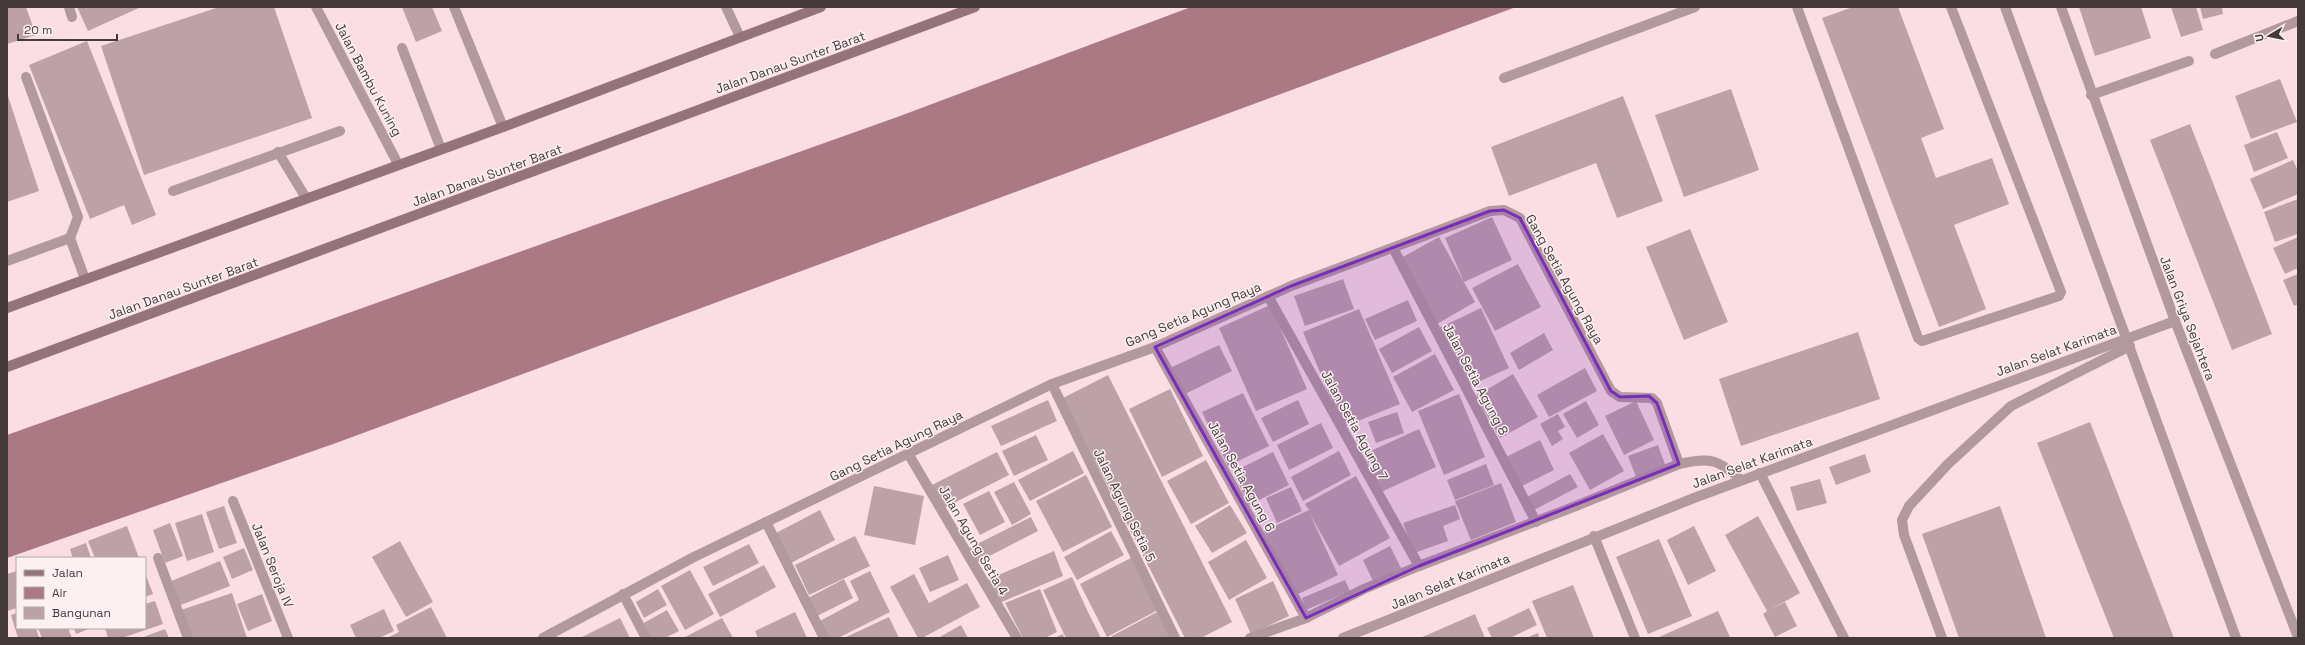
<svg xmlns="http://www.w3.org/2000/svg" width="2305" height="645" font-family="'Space Grotesk',sans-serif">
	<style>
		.water { fill: #ab7984 }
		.building { fill: #bca2a8 }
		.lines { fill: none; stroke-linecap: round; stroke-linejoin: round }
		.lane { stroke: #b1999d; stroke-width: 10 }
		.street { stroke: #b1999d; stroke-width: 10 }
		.secondary { stroke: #95737a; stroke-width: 10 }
		.marked { fill: #7b2cbf; fill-opacity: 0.2; stroke: #7b2cbf; stroke-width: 3; stroke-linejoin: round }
		.labels { text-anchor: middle; stroke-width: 3; stroke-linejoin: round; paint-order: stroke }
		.street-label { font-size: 13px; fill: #44393b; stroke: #fbf0f2 }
	</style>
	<rect width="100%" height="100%" fill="#fadee4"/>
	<path class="water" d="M1191,7H1516L336,443L7,558V435L900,116Z"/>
	<g class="building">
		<path d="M7,7H26L36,35L7,44Z"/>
		<path d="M77,7H141L88,31Z"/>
		<path d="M219,7H274L312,118L144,175L101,46Z"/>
		<path d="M402,7H432L442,31L416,42Z"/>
		<path d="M1853,7H1898L1944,129L1921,138L1936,178L1992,158L2009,204L1954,225L1986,309L1939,327L1822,18Z"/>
		<path d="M2079,7H2141L2151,38L2095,56Z"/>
		<path d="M2171,7H2196L2203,30L2181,37Z"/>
		<path d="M2200,7H2222L2223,14L2203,19Z"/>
		<path d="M87,41L156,215L132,225L124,205L90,219L29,65Z"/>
		<path d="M2280,79L2297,122L2251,139L2235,96Z"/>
		<path d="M1731,89L1759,170L1684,197L1655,115Z"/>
		<path d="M7,93L39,191L7,202Z"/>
		<path d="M1623,96L1663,201L1617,218L1596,163L1509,196L1491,147Z"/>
		<path d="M2190,124L2272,334L2232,350L2150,140Z"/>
		<path d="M2277,132L2288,158L2254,172L2244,145Z"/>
		<path d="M2293,160L2298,171V194L2263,209L2250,179Z"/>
		<path d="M2298,199V234L2275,242L2264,212Z"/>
		<path d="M1492,217L1512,260L1464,282L1445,238Z"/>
		<path d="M1690,229L1728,322L1684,340L1646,247Z"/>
		<path d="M1439,237L1475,302L1437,324L1401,258Z"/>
		<path d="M2298,237V268L2285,274L2273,248Z"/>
		<path d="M1518,264L1541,307L1495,331L1472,288Z"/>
		<path d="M2298,274V304L2294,306L2283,280Z"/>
		<path d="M1343,279L1354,309L1305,326L1294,296Z"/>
		<path d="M1408,300L1417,321L1375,340L1365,319Z"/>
		<path d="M1270,305L1307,389L1256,411L1219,328Z"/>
		<path d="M1481,308L1509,368L1467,387L1439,328Z"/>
		<path d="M1359,309L1400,404L1343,427L1303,332Z"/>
		<path d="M1419,327L1432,351L1392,373L1379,349Z"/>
		<path d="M1858,332L1880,399L1741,446L1719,379Z"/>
		<path d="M1544,333L1553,350L1519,370L1510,353Z"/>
		<path d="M1219,345L1232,371L1185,394L1172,367Z"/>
		<path d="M1435,354L1454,390L1412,412L1393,377Z"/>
		<path d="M1585,368L1597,391L1549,417L1537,395Z"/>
		<path d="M1513,374L1538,417L1500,438L1476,396Z"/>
		<path d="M1108,375L1232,622L1201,638H1185L1063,398Z"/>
		<path d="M1170,389L1203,456L1162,477L1129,409Z"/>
		<path d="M1243,393L1269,446L1228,466L1202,412Z"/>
		<path d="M1459,394L1485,457L1444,475L1418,411Z"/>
		<path d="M1048,400L1057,421L1001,446L991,426Z"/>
		<path d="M1298,400L1309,424L1273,442L1261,418Z"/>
		<path d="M1586,401L1599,425L1577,438L1563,414Z"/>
		<path d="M1636,401L1654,440L1624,455L1605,416Z"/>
		<path d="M1397,412L1404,433L1376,443L1368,422Z"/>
		<path d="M1558,414L1565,427L1558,431L1563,439L1552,446L1540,424Z"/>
		<path d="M2090,422L2174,638H2114L2037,443Z"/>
		<path d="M1321,423L1333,448L1289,470L1277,445Z"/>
		<path d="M1419,429L1436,467L1381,492L1364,454Z"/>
		<path d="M1603,434L1624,471L1590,490L1569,453Z"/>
		<path d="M1036,435L1048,460L1014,476L1002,451Z"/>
		<path d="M1540,440L1554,470L1520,487L1506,457Z"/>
		<path d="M1658,445L1666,467L1636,477L1628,456Z"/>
		<path d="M1073,451L1084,473L1030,501L1018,480Z"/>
		<path d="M1339,451L1351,475L1303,501L1291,477Z"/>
		<path d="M997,452L1009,475L942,509L930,486Z"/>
		<path d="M1273,452L1289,485L1249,505L1233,472Z"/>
		<path d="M1865,454L1871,472L1836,485L1829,467Z"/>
		<path d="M1206,460L1229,503L1191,524L1167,481Z"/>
		<path d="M1486,464L1494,485L1455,500L1447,480Z"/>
		<path d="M1570,474L1578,487L1532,511L1525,498Z"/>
		<path d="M1086,475L1112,527L1063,552L1036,501Z"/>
		<path d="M1356,476L1390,538L1339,566L1310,514L1338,575L1294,596L1264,531L1309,510L1305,504Z"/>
		<path d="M1820,479L1827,503L1797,511L1790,487Z"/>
		<path d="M1014,482L1031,514L1012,525L994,492Z"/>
		<path d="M1501,483L1516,522L1471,540L1455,501Z"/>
		<path d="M874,486L924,496L915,545L864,535Z"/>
		<path d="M1291,487L1302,511L1277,523L1266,498Z"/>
		<path d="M989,491L1005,522L980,535L963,504Z"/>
		<path d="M1230,505L1247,533L1212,553L1195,526Z"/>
		<path d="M1455,505L1460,519L1443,526L1448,541L1414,553L1403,523Z"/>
		<path d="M224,506L237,543L219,549L206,512Z"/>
		<path d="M2000,506L2046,638H1959L1922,534Z"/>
		<path d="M820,510L835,540L791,563L776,533Z"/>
		<path d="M202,514L214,552L187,561L175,523Z"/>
		<path d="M1758,516L1800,593L1771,609L1785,602L1797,626L1775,637L1763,614L1767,611L1725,535Z"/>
		<path d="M1031,517L1038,531L976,563L969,548Z"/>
		<path d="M170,523L183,556L165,563L153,530Z"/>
		<path d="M127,526L139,558H95L88,541Z"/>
		<path d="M1694,526L1716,571L1688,585L1667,540Z"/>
		<path d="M1111,531L1124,555L1077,580L1064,557Z"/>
		<path d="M855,536L870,566L809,595L795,565Z"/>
		<path d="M1659,539L1692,616L1648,634L1616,557Z"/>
		<path d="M1246,540L1267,578L1229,600L1208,562Z"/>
		<path d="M400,541L433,602L406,617L372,557Z"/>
		<path d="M86,543L91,558H73L70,549Z"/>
		<path d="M749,544L759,563L713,586L703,567Z"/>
		<path d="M1390,546L1401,568L1373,581L1363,560Z"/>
		<path d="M244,548L253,570L232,579L223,557Z"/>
		<path d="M1054,551L1063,576L997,604L987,580Z"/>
		<path d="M948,555L959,580L930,592L919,568Z"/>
		<path d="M1131,558L1158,610L1107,637L1080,584Z"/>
		<path d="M220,561L230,586L178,606L169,582Z"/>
		<path d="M764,565L776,587L720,617L708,594Z"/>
		<path d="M690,570L714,614L685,630L661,586Z"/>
		<path d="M17,571V608L7,611V574Z"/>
		<path d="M870,571L890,612L838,638H826L818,622L859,600L850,581Z"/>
		<path d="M145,573L153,594L145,597Z"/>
		<path d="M914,574L929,603L967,583L980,607L922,638H918L890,587Z"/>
		<path d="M1072,577L1087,610L1101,638H1066L1043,590Z"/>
		<path d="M844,579L853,598L817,616L808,598Z"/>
		<path d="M1345,580L1350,591L1306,610L1302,598Z"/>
		<path d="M1273,581L1289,616L1251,634L1235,599Z"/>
		<path d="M1573,585L1594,638H1547L1532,601Z"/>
		<path d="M658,589L667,605L644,618L636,602Z"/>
		<path d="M1040,589L1057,632L1045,638H1023L1005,603Z"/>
		<path d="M232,593L247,638H191L181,610Z"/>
		<path d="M262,594L272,621L248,631L237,604Z"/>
		<path d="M155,601L163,624L122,638H108L105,628H145V604Z"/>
		<path d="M431,607L447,638H387L399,632L396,625Z"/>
		<path d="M1529,608L1537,625L1510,638H1492L1487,628Z"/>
		<path d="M384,609L394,631L379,638H356L350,625Z"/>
		<path d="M667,610L679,631L665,638H647L640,625Z"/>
		<path d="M1718,611L1730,637L1659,638V637Z"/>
		<path d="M795,612L807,638H758L755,631Z"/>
		<path d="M1157,612L1171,638H1113L1112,636Z"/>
		<path d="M17,613V628H36L39,638H18L11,615Z"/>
		<path d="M1475,614L1485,638H1420L1427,635Z"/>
		<path d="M889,617L899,638H844Z"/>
		<path d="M620,618L630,638H580Z"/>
		<path d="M722,618L733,638H683Z"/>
		<path d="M961,625L968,638H938Z"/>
		<path d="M38,628H68L72,638H42Z"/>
		<path d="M74,628H91L76,634Z"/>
		<path d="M165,629L169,638H141Z"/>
		<path d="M1538,633L1539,638H1526Z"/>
		<path d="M1063,634L1064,638H1054Z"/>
	</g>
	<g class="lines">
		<g class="lane">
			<path d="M402,48L441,149"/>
			<path d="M26,77L78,217L70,238L85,279"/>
			<path d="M2091,95L2189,61"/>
			<path d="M278,152L306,198"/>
			<path d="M173,191L340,131"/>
			<path d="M7,261L70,238"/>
			<path d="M1942,638L1904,535L1902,520L1909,506L1948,464L2011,406L2130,346"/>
		</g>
		<g class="street">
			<path d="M69,7L72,17"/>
			<path d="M316,7L398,164"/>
			<path d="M454,7L503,127"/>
			<path d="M726,7L740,37"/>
			<path d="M1797,7L1918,338L1922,341L2059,296L2061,292L1951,7"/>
			<path d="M2005,7L2236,638"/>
			<path d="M2061,7L2175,321L2298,637"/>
			<path d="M2215,54L2298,21"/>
			<path d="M1504,78L1695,7"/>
			<path d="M1393,248L1536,522"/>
			<path d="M1268,296L1419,566"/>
			<path d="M1155,347L1306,618"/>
			<path d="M1052,384L1175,638"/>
			<path d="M909,455L1017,638"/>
			<path d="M1760,473L1844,638"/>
			<path d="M233,501L288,638"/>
			<path d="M766,522L824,638"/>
			<path d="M1594,536L1635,638"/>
			<path d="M158,558L188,638"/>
			<path d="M623,594L646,638"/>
			<path d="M543,638L694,557L1052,384L1155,347L1291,286L1490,211L1504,210L1520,218L1611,391L1620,397L1652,398L1657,403L1679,464C1710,457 1718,459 1741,480"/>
			<path d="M1250,638L1306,618L1364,589L1419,566L1576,506L1679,464"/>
			<path d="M1343,638L1694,498L2175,321"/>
		</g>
		<g class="secondary">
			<path d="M7,308L503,127L821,7"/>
			<path d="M7,367L975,7"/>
		</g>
	</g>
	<path class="marked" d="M1504,210L1520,218L1611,391L1620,397L1649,396L1657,403L1679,464L1419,566L1306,618L1155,347L1291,286L1490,211Z"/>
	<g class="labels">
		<g class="street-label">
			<text transform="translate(790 62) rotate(-20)" y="5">Jalan Danau Sunter Barat</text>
			<text transform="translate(369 79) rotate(62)" y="5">Jalan Bambu Kuning</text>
			<text transform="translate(487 175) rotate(-20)" y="5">Jalan Danau Sunter Barat</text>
			<text transform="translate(1565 279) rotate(61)" y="5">Gang Setia Agung Raya</text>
			<text transform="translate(183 288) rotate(-20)" y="5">Jalan Danau Sunter Barat</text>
			<text transform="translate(1193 314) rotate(-23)" y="5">Gang Setia Agung Raya</text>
			<text transform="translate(2188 318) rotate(69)" y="5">Jalan Griya Sejahtera</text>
			<text transform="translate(2056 350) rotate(-20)" y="5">Jalan Selat Karimata</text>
			<text transform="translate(1476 379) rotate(62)" y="5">Jalan Setia Agung 8</text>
			<text transform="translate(1355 425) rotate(61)" y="5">Jalan Setia Agung 7</text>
			<text transform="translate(896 445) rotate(-26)" y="5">Gang Setia Agung Raya</text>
			<text transform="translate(1752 462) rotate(-20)" y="5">Jalan Selat Karimata</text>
			<text transform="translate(1242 476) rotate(61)" y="5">Jalan Setia Agung 6</text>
			<text transform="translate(1125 505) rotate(64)" y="5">Jalan Agung Setia 5</text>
			<text transform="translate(974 540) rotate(60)" y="5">Jalan Agung Setia 4</text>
			<text transform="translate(273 565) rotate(68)" y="5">Jalan Seroja IV</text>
			<text transform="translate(1450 581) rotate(-22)" y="5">Jalan Selat Karimata</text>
		</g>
	</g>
	<rect width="2305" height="645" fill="none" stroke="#44393b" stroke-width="16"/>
	<rect x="16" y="557" width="130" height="72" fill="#fbf0f2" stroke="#b2a7a9"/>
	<rect x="24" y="570" width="20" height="6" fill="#95737a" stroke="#b2a7a9"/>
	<text x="52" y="577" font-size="12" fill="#44393b">Jalan</text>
	<rect x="24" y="587" width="20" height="12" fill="#ab7984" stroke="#b2a7a9"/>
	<text x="52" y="597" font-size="12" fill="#44393b">Air</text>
	<rect x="24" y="607" width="20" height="12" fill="#bca2a8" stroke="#b2a7a9"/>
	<text x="52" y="617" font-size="12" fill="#44393b">Bangunan</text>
	<g transform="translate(2269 36) rotate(260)" stroke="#fbf0f2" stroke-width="3" paint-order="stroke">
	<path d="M0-3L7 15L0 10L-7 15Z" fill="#44393b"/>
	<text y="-6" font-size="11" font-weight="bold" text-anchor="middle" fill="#44393b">U</text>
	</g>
	<path d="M18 34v6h99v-6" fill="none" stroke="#44393b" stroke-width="2"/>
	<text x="24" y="34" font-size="12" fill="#44393b" stroke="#fbf0f2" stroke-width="3" paint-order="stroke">20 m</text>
</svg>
